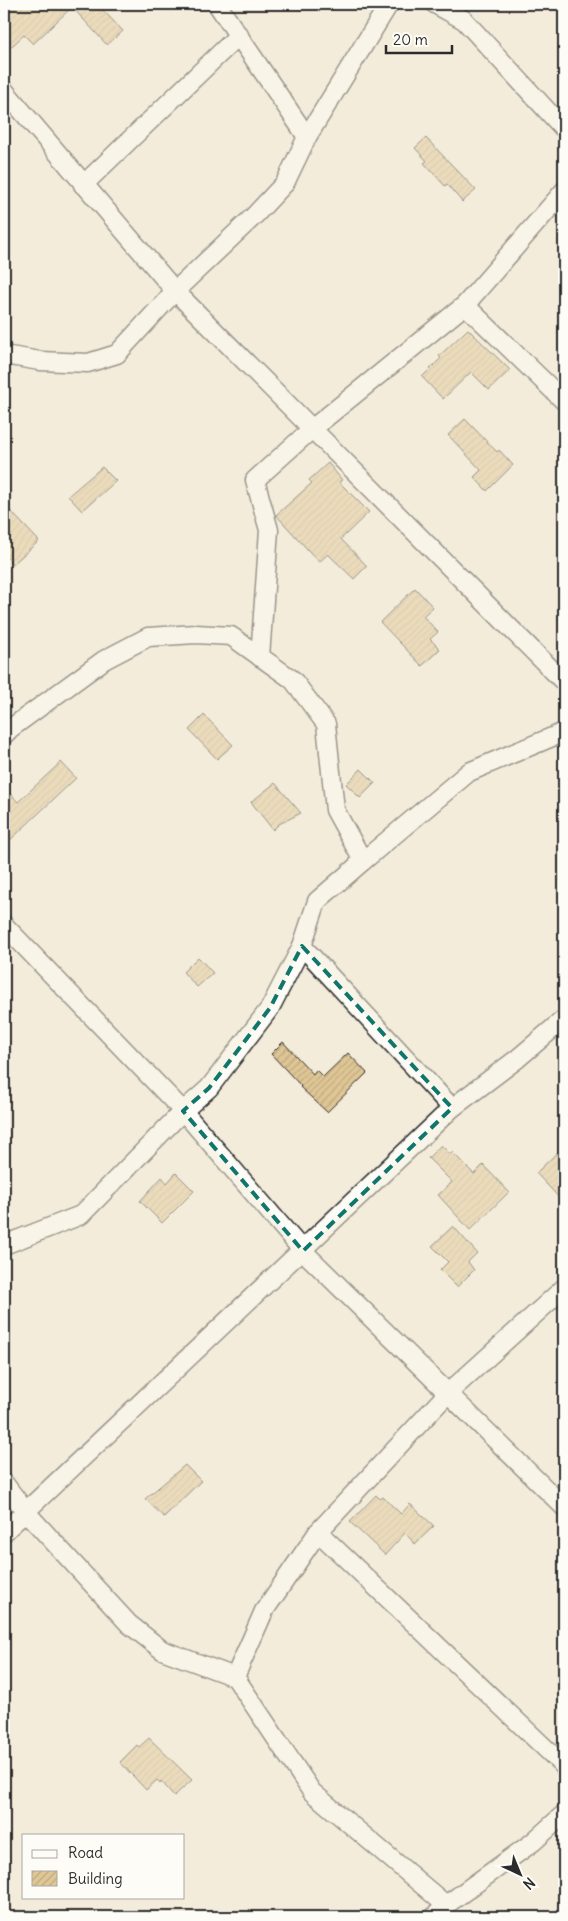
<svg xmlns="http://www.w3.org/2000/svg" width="568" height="1921" font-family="Delius,sans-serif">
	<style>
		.building { fill: url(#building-hatch); stroke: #2b2b2b }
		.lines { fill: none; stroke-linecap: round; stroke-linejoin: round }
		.street-casing { stroke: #2b2b2b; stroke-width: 21 }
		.street { stroke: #fdfcf7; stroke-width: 18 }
		.marked { fill: none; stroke: #0f766e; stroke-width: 4; stroke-dasharray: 10 6; stroke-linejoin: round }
	</style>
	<defs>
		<pattern id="building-hatch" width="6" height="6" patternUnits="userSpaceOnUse" patternTransform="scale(1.25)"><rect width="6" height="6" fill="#dfc695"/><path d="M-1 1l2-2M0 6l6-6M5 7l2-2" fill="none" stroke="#c0aa81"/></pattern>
	</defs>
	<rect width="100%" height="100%" fill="#f4ecda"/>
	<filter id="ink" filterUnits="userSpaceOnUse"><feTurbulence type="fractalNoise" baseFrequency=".02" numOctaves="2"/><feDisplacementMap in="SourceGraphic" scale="10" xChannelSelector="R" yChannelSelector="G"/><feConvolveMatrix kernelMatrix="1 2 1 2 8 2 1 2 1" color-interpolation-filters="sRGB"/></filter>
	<g filter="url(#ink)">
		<g class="building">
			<path d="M4,4H97L123,31L107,45L72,7L33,44L24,35L4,53Z"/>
			<path d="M426,138L476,190L462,202L447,184L445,186L424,163L427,161L415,148Z"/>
			<path d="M468,329L510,370L489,390L471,372L443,399L422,377L441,358L439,356Z"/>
			<path d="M465,419L497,452L499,450L513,465L487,491L474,477L481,470L448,435Z"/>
			<path d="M328,463L342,480L339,482L369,512L341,539L367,566L354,579L328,554L319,562L276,515L312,483L309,480Z"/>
			<path d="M102,467L116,481L82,511L68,496Z"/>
			<path d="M4,504L39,541L13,564L4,555Z"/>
			<path d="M415,588L433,607L423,616L438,632L430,639L440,649L422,666L380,622Z"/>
			<path d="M204,715L233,745L217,759L189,730Z"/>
			<path d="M61,762L76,778L4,846V787L18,802Z"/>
			<path d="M361,769L375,783L360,798L346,784Z"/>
			<path d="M275,783L301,813L279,824L273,830L251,802Z"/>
			<path d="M198,957L213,973L197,987L183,972Z"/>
			<path d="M283,1042L313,1074L316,1070L323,1077L348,1053L367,1073L327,1112L300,1087L301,1086L271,1054Z"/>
			<path d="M441,1145L450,1154L452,1152L474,1174L483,1165L509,1192L470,1230L438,1195L452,1182L428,1158Z"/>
			<path d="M564,1146V1203L536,1173Z"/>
			<path d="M176,1173L194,1191L162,1223L140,1201L162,1177L167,1183Z"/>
			<path d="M453,1226L477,1253L468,1262L474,1270L457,1287L440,1270L448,1262L432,1246Z"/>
			<path d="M185,1465L201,1481L164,1517L145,1499Z"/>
			<path d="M376,1495L380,1499L383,1497L401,1514L410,1504L434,1526L415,1544L405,1533L385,1555L350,1522Z"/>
			<path d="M149,1738L192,1780L174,1796L161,1781L160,1783L157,1780L146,1790L120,1762L137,1745L139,1747Z"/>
		</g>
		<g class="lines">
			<defs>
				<g id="street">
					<path d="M217,4L307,137"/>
					<path d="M435,4L464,20L564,129"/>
					<path d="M4,90L175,291L564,682"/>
					<path d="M83,185L239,35"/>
					<path d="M465,305L564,401"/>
					<path d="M4,355L40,361L88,363L117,354L175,291L255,215L285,183L307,137L389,4"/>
					<path d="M260,657L269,530L255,480L313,428L465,305L564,191"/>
					<path d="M4,735L11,728L104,660L148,637L196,634L231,636L293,680L326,724L335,810L363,861L469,772L564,732"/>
					<path d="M4,925L183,1111L209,1088L270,1008L302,946L317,901L363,861"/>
					<path d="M302,946L452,1108"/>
					<path d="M4,1245L81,1215L183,1111L303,1251L564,1507"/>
					<path d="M4,1483L26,1512L129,1624L162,1650L235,1677"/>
					<path d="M4,1532L452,1108L517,1059L564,1019"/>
					<path d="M318,1532L564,1766"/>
					<path d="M446,1905L312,1792L235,1677L264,1611L318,1532L447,1394L564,1288"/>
					<path d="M434,1917L446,1905L533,1842L564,1814"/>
				</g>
			</defs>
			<use href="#street" class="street-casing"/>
			<use href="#street" class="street"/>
		</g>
	</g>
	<path d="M0 0H568V1921H0ZM302,946L452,1108L303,1251L183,1111L209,1088L270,1008Z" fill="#f4ecda" fill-opacity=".55" fill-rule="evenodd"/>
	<path class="marked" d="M302,946L452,1108L303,1251L183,1111L209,1088L270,1008Z"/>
	<rect width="568" height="1921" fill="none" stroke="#fdfcf7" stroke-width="20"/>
	<rect x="10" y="10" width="548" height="1901" fill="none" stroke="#2b2b2b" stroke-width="2" filter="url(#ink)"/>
	<rect x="22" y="1834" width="162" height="65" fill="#fdfcf7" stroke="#a9a8a5"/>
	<rect x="32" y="1850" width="25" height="8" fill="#fdfcf7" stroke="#a9a8a5"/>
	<text x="68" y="1858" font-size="15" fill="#2b2b2b">Road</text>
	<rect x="32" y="1871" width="25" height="15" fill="url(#building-hatch)" stroke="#a9a8a5"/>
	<text x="68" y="1884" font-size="15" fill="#2b2b2b">Building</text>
	<g transform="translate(520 1874) rotate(136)" stroke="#fdfcf7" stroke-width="4" paint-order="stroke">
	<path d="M0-4L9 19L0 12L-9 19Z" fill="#2b2b2b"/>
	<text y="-8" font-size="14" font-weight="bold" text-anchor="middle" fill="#2b2b2b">N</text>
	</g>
	<path d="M386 45v8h66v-8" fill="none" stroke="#2b2b2b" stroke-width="2.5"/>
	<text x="393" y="45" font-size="15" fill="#2b2b2b" stroke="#fdfcf7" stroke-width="4" paint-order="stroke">20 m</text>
</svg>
